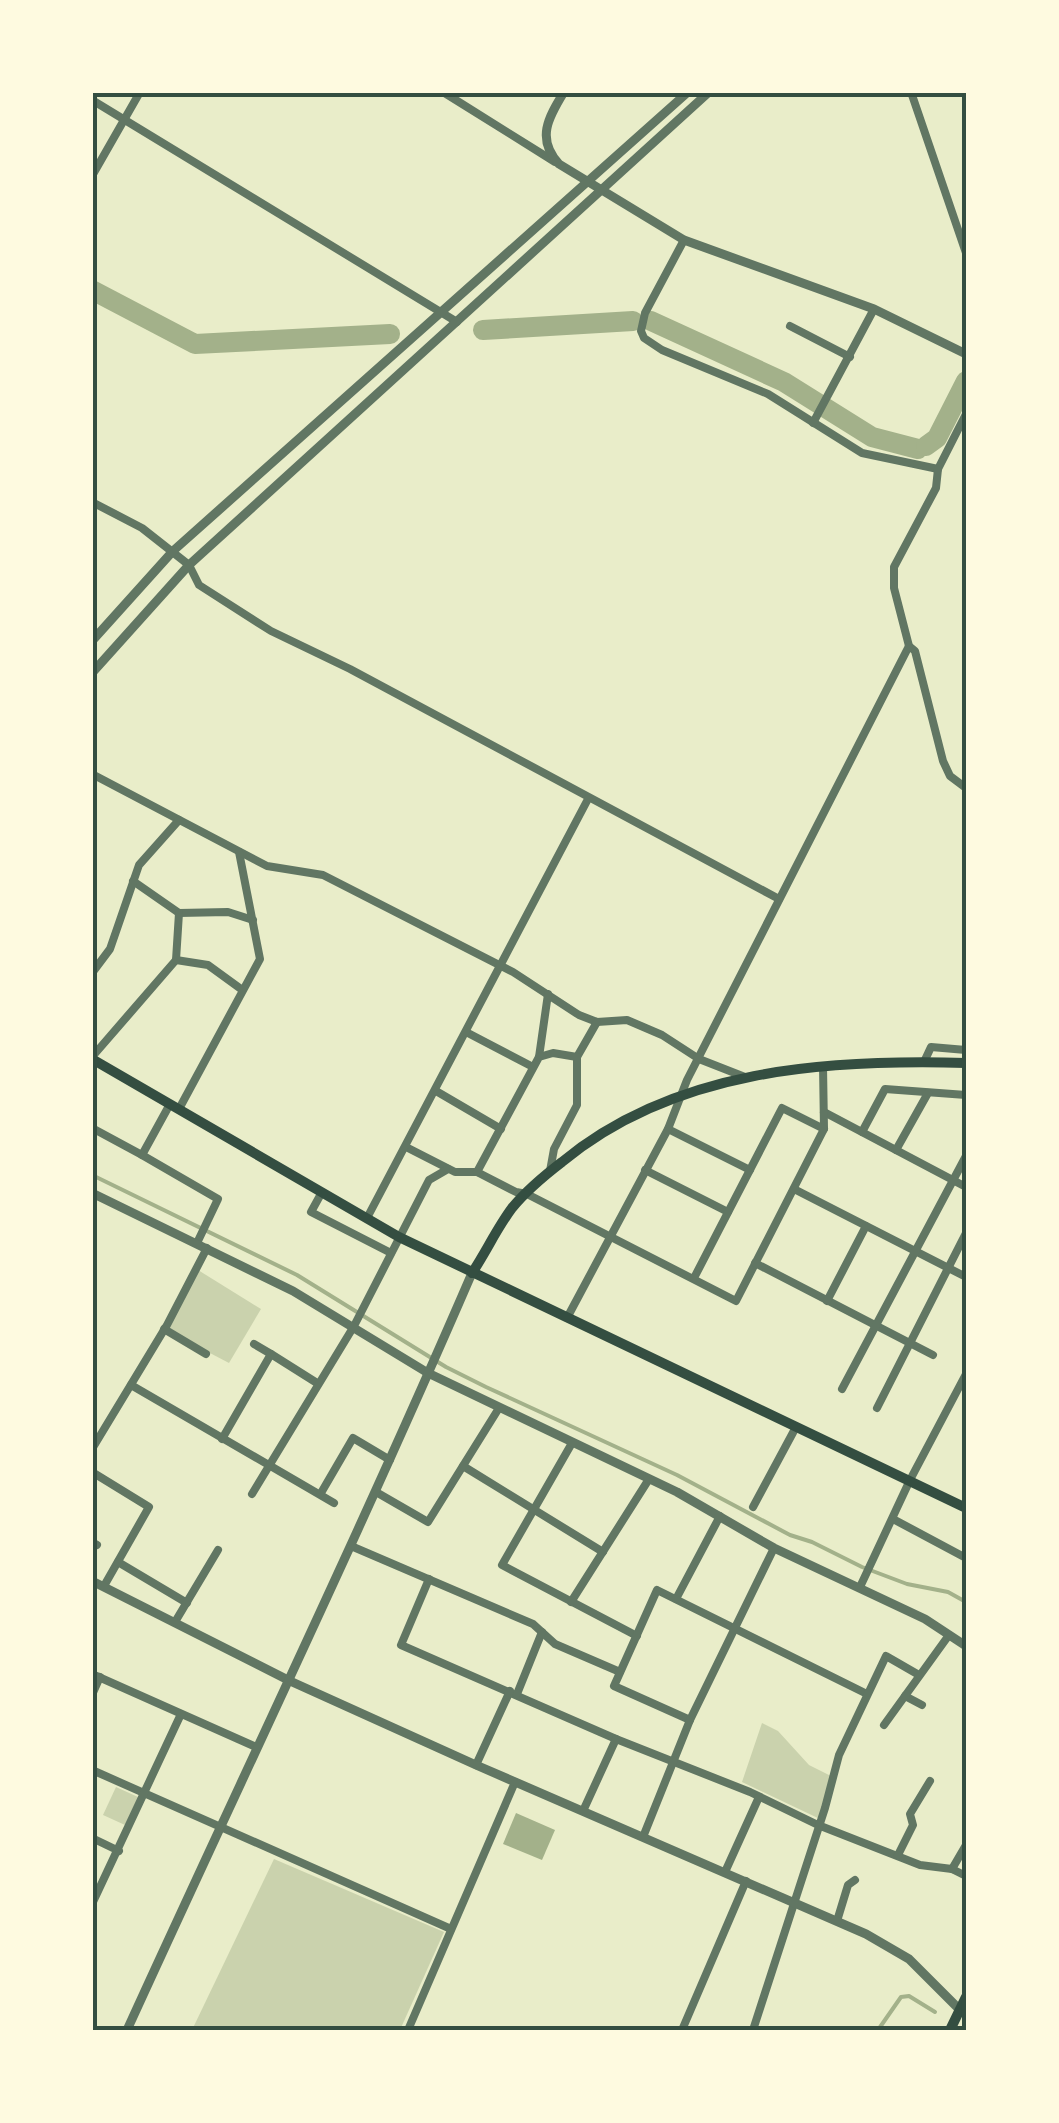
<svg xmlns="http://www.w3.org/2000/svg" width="1059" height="2123" font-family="'Times New Roman',serif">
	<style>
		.green { fill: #cad2ad }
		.water { fill: #a3b18a }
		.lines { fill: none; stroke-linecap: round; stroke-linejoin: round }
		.stream { stroke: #a3b18a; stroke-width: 4 }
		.river { stroke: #a3b18a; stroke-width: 20 }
		.minor { stroke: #617663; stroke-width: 8 }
		.tertiary { stroke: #617663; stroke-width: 9 }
		.secondary { stroke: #344e41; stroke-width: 10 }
		.neatline { fill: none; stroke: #344e41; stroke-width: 4 }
	</style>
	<rect width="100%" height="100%" fill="#e9edc9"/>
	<g class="green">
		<path d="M198,1270L261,1309L229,1363L166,1330Z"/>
		<path d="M762,1723L778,1731L809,1765L833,1777L820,1819L742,1782Z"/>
		<path d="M116,1787L138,1797L125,1825L103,1815Z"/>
		<path d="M274,1859L444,1932L400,2030H192Z"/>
	</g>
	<path class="water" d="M516,1813L555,1830L542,1860L503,1844Z"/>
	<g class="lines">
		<g class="stream">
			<path d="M92,1175L297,1275L446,1367L486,1387L677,1475L790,1535L812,1542L862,1567L907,1584L948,1592L966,1602"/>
			<path d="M878,2030L901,1997L909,1996L935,2012"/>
		</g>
		<g class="river">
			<path d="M92,290L195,344L390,334"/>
			<path d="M651,321L784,382L872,437L918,449"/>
			<path d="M483,330L633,321"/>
			<path d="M926,446L937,438L966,381"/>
		</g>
		<g class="minor">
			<path d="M443,92L555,162"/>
			<path d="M911,92L966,253"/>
			<path d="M92,100L457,322"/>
			<path d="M92,176L140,92"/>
			<path d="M684,240L645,313L641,331L644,338L662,350L768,394L862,453L938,469"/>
			<path d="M790,326L850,357"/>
			<path d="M966,414L938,469L936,488L894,567V588L909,646L915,651L943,761L950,776L966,788"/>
			<path d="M813,423L874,309"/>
			<path d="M92,502L142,528L189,565L199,585L271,631L350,669L779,899"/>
			<path d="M92,774L267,866L323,875L513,972L579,1015L597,1022L627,1020L662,1035L699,1059L745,1077"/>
			<path d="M133,881L179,913L228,912L253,920"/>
			<path d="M176,960L208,965L241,989"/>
			<path d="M92,973L110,949L139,865L179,820"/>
			<path d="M466,1032L533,1067"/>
			<path d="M92,1057L176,960L179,913"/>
			<path d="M539,1057L548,994"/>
			<path d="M924,1062L931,1047L966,1050"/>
			<path d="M436,1091L501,1129"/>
			<path d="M179,1109L260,959L239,852"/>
			<path d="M824,1112L966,1187"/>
			<path d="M92,1128L142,1155L170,1104"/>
			<path d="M668,1129L750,1170"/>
			<path d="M862,1132L885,1089L966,1095"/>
			<path d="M406,1147L455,1172H477L516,1192L527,1194L736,1301L824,1129L823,1066"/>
			<path d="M896,1150L928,1093"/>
			<path d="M142,1155L218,1199L197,1243"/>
			<path d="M645,1170L728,1212"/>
			<path d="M550,1171L554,1149L577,1105V1057L597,1022"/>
			<path d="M477,1172L539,1057L553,1053L577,1057"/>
			<path d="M794,1189L966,1277"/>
			<path d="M322,1192L311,1212L391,1253"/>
			<path d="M367,1218L588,799"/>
			<path d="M755,1263L933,1355"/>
			<path d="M694,1278L782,1108L824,1129"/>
			<path d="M827,1301L866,1226"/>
			<path d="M567,1318L668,1129L687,1080L909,646"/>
			<path d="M164,1329L206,1354"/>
			<path d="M254,1344L271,1354"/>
			<path d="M131,1385L334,1503"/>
			<path d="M842,1389L966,1156"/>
			<path d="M877,1408L966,1233"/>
			<path d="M222,1439L271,1354L317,1383"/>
			<path d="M572,1443L502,1565L637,1636"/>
			<path d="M92,1449L167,1325L207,1248"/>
			<path d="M463,1466L603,1552"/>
			<path d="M92,1472L149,1507L104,1586"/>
			<path d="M376,1492L428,1522L499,1408"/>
			<path d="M321,1493L353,1438L390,1460"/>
			<path d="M252,1494L354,1326L429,1180L448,1169"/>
			<path d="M753,1507L796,1427"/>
			<path d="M893,1519L966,1558"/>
			<path d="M92,1542L97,1545"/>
			<path d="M351,1546L533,1624L555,1644L620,1672"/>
			<path d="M118,1562L187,1603"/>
			<path d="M429,1579L401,1645L616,1739L750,1792L818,1825L920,1865L952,1869L966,1876"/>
			<path d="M860,1587L910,1480L966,1374"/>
			<path d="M676,1599L720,1516"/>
			<path d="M571,1602L649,1479"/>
			<path d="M175,1622L218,1550"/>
			<path d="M92,1674L256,1747"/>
			<path d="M517,1694L542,1632"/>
			<path d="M92,1695L100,1677"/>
			<path d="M905,1696L922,1705"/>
			<path d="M690,1720L614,1686L657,1590L867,1694"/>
			<path d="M884,1725L949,1635"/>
			<path d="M476,1765L510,1691"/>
			<path d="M92,1770L451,1929"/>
			<path d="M583,1811L616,1739"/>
			<path d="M643,1837L690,1720L774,1548"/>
			<path d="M92,1838L119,1851"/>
			<path d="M898,1855L913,1825L910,1814L930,1781"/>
			<path d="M952,1869L966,1845"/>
			<path d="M725,1872L759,1797"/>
			<path d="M92,1904L181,1714"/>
			<path d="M837,1921L848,1885L855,1880"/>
			<path d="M408,2030L515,1782"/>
			<path d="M682,2030L746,1881"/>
			<path d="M753,2030L825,1808L839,1755L886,1656L919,1675"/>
		</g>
		<g class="tertiary">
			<path d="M564,92C548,118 536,139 559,164L684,240L874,309L966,354"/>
			<path d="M92,641L173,551L688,92"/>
			<path d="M92,673L189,565L709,92"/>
			<path d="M92,1193L293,1291L428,1373L677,1492L774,1548L925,1619L966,1646"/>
			<path d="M92,1581L290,1681L476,1765L866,1934L909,1959L960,2010"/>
			<path d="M127,2030C242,1778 362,1528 472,1273"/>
		</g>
		<g class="secondary">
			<path d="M92,1059L399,1237L966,1508"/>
			<path d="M472,1273C486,1252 497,1228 512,1208C526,1191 545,1175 562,1162C674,1069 827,1059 966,1063"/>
			<path d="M950,2030L966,1997"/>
		</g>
	</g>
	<rect width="1059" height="2123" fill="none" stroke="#fefae0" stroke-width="190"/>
	<rect x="95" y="95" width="869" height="1933" class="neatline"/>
</svg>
